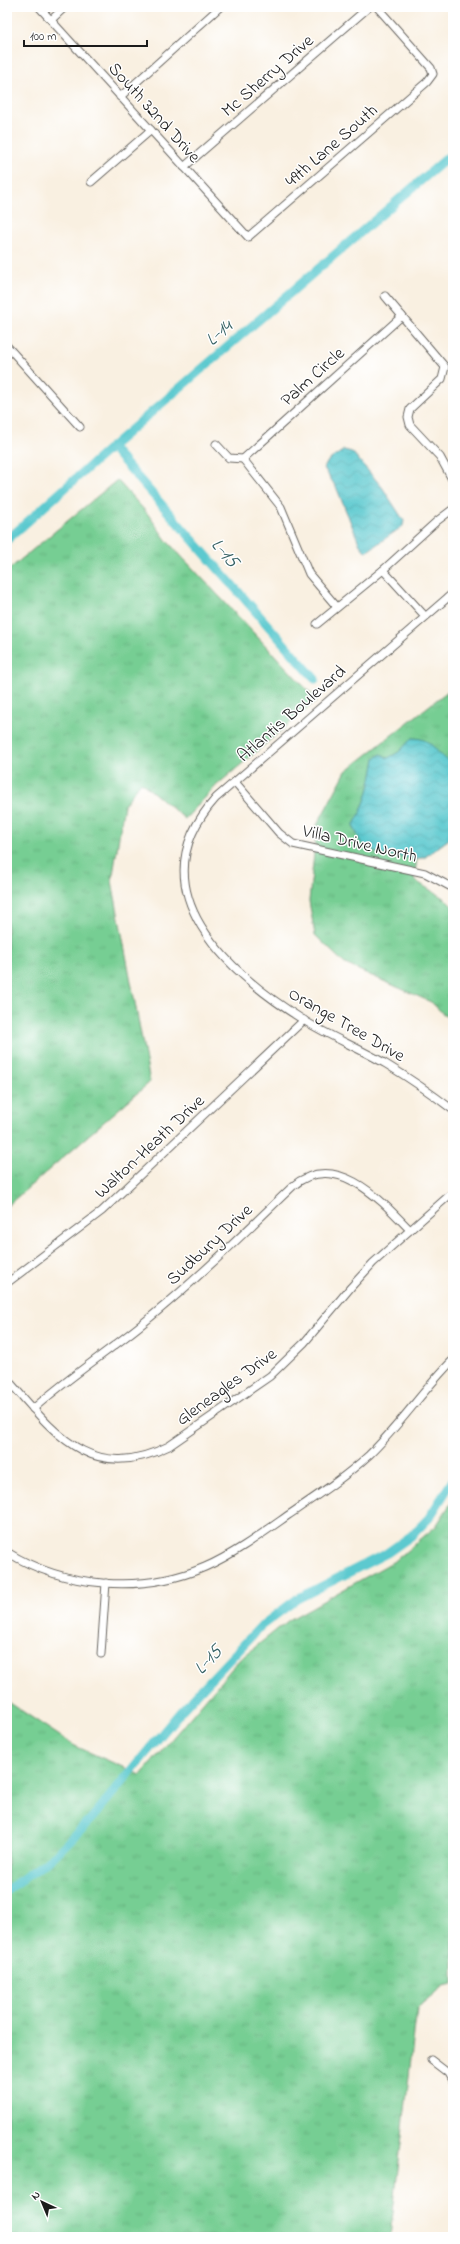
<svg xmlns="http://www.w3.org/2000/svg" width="460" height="2244" font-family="'Indie Flower',sans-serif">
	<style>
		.grass { fill: url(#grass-tufts); stroke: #497558 }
		.water { fill: url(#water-waves); stroke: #3c7276 }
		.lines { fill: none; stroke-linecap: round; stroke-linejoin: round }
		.canal { stroke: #5bc9cf; stroke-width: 9 }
		.street-casing { stroke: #696661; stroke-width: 9 }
		.street { stroke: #fff; stroke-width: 7 }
		.labels { text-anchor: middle; stroke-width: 3; stroke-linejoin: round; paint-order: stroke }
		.street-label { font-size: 18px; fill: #1c1c1c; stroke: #fff }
		.water-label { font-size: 19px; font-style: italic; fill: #356164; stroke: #fff }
	</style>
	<defs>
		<pattern id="grass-tufts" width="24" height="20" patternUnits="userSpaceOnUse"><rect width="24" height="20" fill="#76ce93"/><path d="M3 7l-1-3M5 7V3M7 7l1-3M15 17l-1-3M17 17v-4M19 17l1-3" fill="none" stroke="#66b07e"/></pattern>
		<pattern id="water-waves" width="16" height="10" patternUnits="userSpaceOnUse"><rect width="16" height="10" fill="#5bc9cf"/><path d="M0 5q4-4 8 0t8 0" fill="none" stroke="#4facb1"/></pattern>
	</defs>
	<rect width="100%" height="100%" fill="#fff"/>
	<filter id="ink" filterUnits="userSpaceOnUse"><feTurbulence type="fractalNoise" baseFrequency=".025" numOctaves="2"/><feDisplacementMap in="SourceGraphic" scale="8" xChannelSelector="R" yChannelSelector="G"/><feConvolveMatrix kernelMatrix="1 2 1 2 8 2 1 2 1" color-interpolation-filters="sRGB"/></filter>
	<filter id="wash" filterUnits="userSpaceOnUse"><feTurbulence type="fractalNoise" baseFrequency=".012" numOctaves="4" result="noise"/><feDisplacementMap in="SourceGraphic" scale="16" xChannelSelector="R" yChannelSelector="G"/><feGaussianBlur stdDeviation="0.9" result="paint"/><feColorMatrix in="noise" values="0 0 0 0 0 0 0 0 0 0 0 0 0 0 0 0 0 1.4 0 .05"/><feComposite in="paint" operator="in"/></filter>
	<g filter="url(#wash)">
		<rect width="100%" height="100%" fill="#f9f0e1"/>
		<g class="grass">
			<path d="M117,480L147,513L167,541L317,700L217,785L185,819L141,782L124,805L112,881L150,1082L7,1206V571Z"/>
			<path d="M453,687V836L425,857L417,859L414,880L445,899L453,907V1023L431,1002L345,964L315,935L309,901L317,825L346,771Z"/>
			<path d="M453,1500V1984L443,1986L417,2008L390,2237H7V1701L75,1746L141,1775L239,1660L289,1620L396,1560L436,1526Z"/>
		</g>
		<g class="water">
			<path d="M344,450L352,452L382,487L404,521L403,526L366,552L360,545L337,489L324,468L328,461Z"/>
			<path d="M412,738C436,738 434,756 453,762V836L425,857L417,859L379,854L361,843L353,826C366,805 371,783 375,758L381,754L388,758L399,752Z"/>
		</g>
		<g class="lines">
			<g class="canal">
				<path d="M111,447L315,679"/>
				<path d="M7,540L111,447L453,153"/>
				<path d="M7,1890L52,1858L92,1818L181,1711L261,1626L297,1599L387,1553L411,1536L429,1518L453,1480"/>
			</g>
		</g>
	</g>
	<g filter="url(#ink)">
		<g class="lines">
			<defs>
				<g id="street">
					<path d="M39,7L248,237L427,82L433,74L431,68L377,7"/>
					<path d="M51,20L65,7"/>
					<path d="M120,97L220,7"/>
					<path d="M184,167L369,7"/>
					<path d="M91,182L151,130"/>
					<path d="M385,296L445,367L442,379L410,409L408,417L410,425L440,457L453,481"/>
					<path d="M7,346L80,427"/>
					<path d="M216,444L229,458L243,459L402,316"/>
					<path d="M243,459L281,507L309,574L337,607"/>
					<path d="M383,570L425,616"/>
					<path d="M453,593L216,798C134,889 228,973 305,1021C331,1037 359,1048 386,1064C409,1078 431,1093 453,1110"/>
					<path d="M317,624L383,570L437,521L453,509"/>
					<path d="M235,782L279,833L293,844L425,873L453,888"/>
					<path d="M7,1283L102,1211L304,1020"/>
					<path d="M7,1379C54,1432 90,1485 169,1446L270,1376L304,1343L351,1287L373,1263L453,1192"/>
					<path d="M33,1409C71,1375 114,1348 153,1315C202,1275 247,1230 293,1186C336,1150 381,1200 410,1230"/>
					<path d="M7,1552C65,1588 142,1594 205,1567C234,1554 260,1535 287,1516C315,1497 344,1478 369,1455C400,1425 423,1390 453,1360"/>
					<path d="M101,1654L106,1583"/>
					<path d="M431,2060L448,2073L453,2082"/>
				</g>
			</defs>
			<use href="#street" class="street-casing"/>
			<use href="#street" class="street"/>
		</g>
	</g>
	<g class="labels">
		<g class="street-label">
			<text transform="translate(267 75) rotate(-41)" y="6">Mc Sherry Drive</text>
			<text transform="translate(155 112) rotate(48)" y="6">South 32nd Drive</text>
			<text transform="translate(331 145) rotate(-41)" y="6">49th Lane South</text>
			<text transform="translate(312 376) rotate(-42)" y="6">Palm Circle</text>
			<text transform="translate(291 713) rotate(-41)" y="6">Atlantis Boulevard</text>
			<text transform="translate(360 843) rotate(13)" y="6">Villa Drive North</text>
			<text transform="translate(347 1024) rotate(30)" y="6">Orange Tree Drive</text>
			<text transform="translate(149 1146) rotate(-43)" y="6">Walton-Heath Drive</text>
			<text transform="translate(209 1244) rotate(-43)" y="6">Sudbury Drive</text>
			<text transform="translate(226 1386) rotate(-36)" y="6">Gleneagles Drive</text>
		</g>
		<g class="water-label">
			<text transform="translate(218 332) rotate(-41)" y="7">L-14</text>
			<text transform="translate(226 552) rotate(49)" y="7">L-15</text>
			<text transform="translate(207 1659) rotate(-47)" y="7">L-15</text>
		</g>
	</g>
	<rect width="460" height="2244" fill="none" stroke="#fff" stroke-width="24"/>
	<g transform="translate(42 2202) rotate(316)" stroke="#ffffff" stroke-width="3" paint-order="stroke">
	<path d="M0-3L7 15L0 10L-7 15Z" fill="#1c1c1c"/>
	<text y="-6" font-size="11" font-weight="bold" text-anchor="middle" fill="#1c1c1c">N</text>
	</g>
	<path d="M24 40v6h123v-6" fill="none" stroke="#1c1c1c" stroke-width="2"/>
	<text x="30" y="40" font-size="12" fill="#1c1c1c" stroke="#ffffff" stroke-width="3" paint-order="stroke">100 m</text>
</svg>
